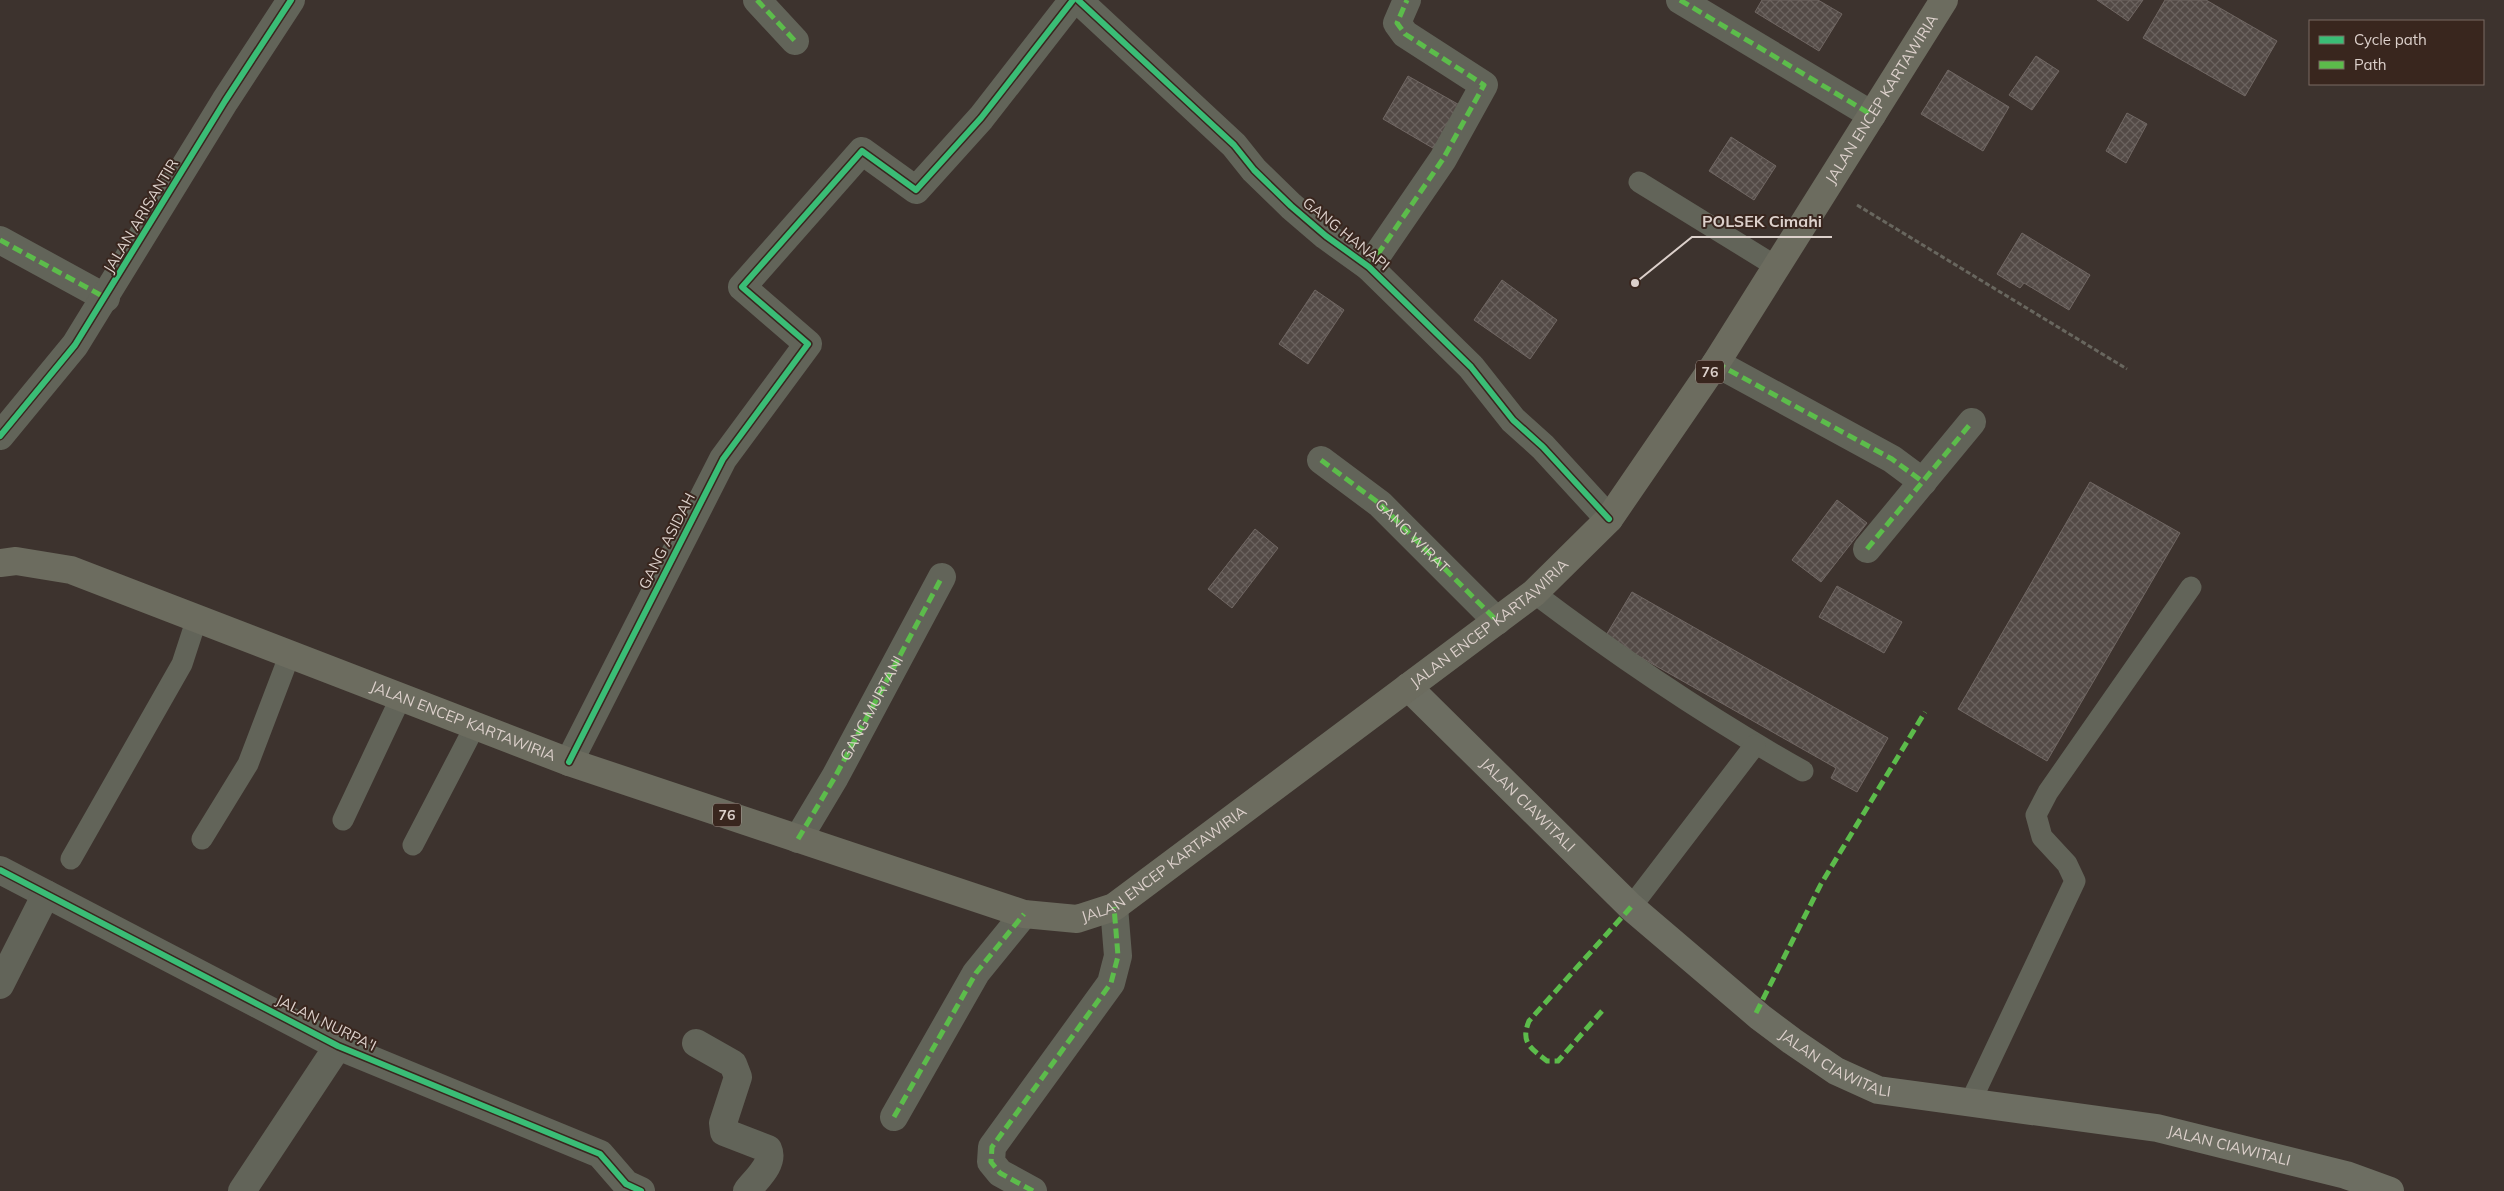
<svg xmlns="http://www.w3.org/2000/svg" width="2504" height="1191" font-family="Mulish,sans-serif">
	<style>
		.building { fill: url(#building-cross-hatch); stroke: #706763 }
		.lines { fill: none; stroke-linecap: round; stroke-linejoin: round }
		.path { stroke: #68665e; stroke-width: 3; stroke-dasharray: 5 2.5; stroke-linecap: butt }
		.service { stroke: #626459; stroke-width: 21 }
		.minor { stroke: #626459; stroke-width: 28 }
		.secondary { stroke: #6d6e62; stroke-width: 28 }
		.primary { stroke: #6c6c5f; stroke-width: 28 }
		.quiet { stroke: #5cbc4b; stroke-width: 5; stroke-dasharray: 10 5; stroke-linecap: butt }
		.cycleway-casing { stroke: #39261e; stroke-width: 9 }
		.cycleway { stroke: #3abd76; stroke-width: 6 }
		.labels { text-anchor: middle; stroke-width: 4; stroke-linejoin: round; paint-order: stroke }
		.shield { fill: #39261e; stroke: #ab9d97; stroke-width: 1 }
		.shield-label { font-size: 14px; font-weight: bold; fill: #dcd0cb }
		.street-label { font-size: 15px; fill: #dcd0cb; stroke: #39261e }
		.leader { fill: none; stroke: #dcd0cb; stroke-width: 2 }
		.callout-dot { fill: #dcd0cb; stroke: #39261e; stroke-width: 2 }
		.callout-label { font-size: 16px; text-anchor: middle; font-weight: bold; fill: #dcd0cb; stroke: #39261e; stroke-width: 4; stroke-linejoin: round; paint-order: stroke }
	</style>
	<defs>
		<pattern id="building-cross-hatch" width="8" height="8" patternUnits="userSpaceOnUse" patternTransform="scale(1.25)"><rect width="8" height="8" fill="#534a46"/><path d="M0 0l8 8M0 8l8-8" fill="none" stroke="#6b635f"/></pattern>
	</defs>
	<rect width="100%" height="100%" fill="#3d332e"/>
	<g class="building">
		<path d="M1762,0H1818L1842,14L1819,51L1755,12Z"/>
		<path d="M2097,0H2143L2128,21Z"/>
		<path d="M2165,0H2206L2277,41L2245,96L2143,38Z"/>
		<path d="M2036,56L2059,71L2032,110L2009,95Z"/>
		<path d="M1948,70L2009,107L1983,151L1921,114Z"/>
		<path d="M1408,76L1463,107L1438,151L1383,119Z"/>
		<path d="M2127,113L2147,124L2126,163L2106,151Z"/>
		<path d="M1731,137L1776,166L1754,200L1709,171Z"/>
		<path d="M2022,233L2090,275L2069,310L2024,283L2020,288L1997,274Z"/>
		<path d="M1502,280L1557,320L1530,359L1474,320Z"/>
		<path d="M1315,290L1344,310L1308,364L1279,344Z"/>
		<path d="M2090,482L2180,533L2047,761L1958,709Z"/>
		<path d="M1837,500L1867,523L1821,582L1792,560Z"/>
		<path d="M1255,529L1278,548L1232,608L1208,589Z"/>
		<path d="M1837,586L1902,622L1884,653L1819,617Z"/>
		<path d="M1632,592L1888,738L1857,792L1831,778L1836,768L1605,637Z"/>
	</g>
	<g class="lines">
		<path class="path" d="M1857,205L2127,369"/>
		<g class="service">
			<path d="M1639,182L1777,267"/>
			<path d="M1534,593C1620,658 1709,718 1803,771"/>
			<path d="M343,820L401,697"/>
			<path d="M202,839L248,764L290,654"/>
			<path d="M413,845L475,726"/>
			<path d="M71,859L182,664L197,618"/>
			<path d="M1631,907L1755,745"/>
			<path d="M1970,1103L2075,881L2067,864L2042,837L2036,815L2048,792L2191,587"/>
		</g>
		<g class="minor">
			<path d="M757,0L795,41"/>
			<path d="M1078,0L1234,145L1254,170L1291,206L1326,236L1369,267L1471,367L1513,420L1543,447L1609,519"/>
			<path d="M1680,0L1872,115"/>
			<path d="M0,240L106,298"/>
			<path d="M1369,267L1443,159L1484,85L1405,34L1397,23L1407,0"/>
			<path d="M1716,363L1892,459L1923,482"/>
			<path d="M0,436L75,345L225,101L291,0"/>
			<path d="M1321,460L1380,504L1497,621"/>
			<path d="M1867,549L1972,422"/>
			<path d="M569,762L723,459L808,344L742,287L862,151L916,190L981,118L1073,0"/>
			<path d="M798,839L835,777L942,577"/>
			<path d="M0,870L338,1046L600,1154L626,1184L641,1191"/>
			<path d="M0,985L46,894"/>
			<path d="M696,1043L733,1064L738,1077L723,1123L724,1132L768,1149C775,1164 755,1180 747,1191"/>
			<path d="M894,1117L976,973L1024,914"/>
			<path d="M242,1191L338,1046"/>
			<path d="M1033,1191L1000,1173L991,1162L992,1147L1111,983L1118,956L1114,907"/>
		</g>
		<path class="secondary" id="s1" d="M1408,687L1631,907L1760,1017L1792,1041L1836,1071L1878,1090L2157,1128L2346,1175L2390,1191"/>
		<path class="primary" id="s2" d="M0,563L16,561L71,570L569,762L1024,914L1077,919L1114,907L1534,593L1609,519L1716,363L1944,0"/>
		<g class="quiet">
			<path d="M757,0L795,41"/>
			<path d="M1680,0L1872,115"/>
			<path d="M0,240L106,298"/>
			<path d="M1369,267L1443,159L1484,85L1405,34L1397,23L1407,0"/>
			<path d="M1716,363L1892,459L1923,482"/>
			<path id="s3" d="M1321,460L1380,504L1497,621"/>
			<path d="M1867,549L1972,422"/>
			<path id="s4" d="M798,839L835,777L942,577"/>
			<path d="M1602,1011L1558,1061H1547C1531,1048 1520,1043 1529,1021L1631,907"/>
			<path d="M1756,1013L1821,884L1925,712"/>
			<path d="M894,1117L976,973L1024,914"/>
			<path d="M1033,1191L1000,1173L991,1162L992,1147L1111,983L1118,956L1114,907"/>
		</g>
		<defs>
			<g id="cycleway">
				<path d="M1078,0L1234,145L1254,170L1291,206L1326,236L1369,267L1471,367L1513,420L1543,447L1609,519"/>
				<path d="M0,436L75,345L225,101L291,0"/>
				<path d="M569,762L723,459L808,344L742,287L862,151L916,190L981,118L1073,0"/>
				<path d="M0,870L338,1046L600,1154L626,1184L641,1191"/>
			</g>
		</defs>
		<use href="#cycleway" class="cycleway-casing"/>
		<use href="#cycleway" class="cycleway"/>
	</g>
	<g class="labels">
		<g class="shield">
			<rect x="1696" y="360.5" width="28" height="23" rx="4"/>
			<rect x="713" y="803.5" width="28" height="23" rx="4"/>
		</g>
		<g class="shield-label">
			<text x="1710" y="377">76</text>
			<text x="727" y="820">76</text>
		</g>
		<g class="street-label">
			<text dy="5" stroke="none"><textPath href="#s2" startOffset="2308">JALAN ENCEP KARTAWIRIA</textPath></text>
			<text transform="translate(141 216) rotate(-59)" y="5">JALAN ARISANTIR</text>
			<text transform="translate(1346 234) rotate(39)" y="5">GANG HANAPI</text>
			<text dy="5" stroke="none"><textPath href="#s3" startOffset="119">GANG WIRAT</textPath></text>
			<text transform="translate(667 541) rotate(-63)" y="5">GANG ASIDAH</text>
			<text dy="5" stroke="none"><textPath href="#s2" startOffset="1648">JALAN ENCEP KARTAWIRIA</textPath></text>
			<text dy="5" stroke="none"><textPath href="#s4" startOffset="150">GANG MURTANI</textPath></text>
			<text dy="5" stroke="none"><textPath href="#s2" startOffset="492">JALAN ENCEP KARTAWIRIA</textPath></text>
			<text dy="5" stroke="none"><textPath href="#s1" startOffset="168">JALAN CIAWITALI</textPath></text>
			<text dy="5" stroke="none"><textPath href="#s2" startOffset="1242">JALAN ENCEP KARTAWIRIA</textPath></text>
			<text transform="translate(326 1023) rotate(26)" y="5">JALAN NURPA'I</text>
			<text dy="5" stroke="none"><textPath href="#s1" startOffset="572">JALAN CIAWITALI</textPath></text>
			<text dy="5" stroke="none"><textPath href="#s1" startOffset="978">JALAN CIAWITALI</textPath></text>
		</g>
	</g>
	<path class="leader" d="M1635 283L1692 237H1832"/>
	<circle class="callout-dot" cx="1635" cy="283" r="5"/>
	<g class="callout-label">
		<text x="1762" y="227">POLSEK Cimahi</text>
	</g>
	<rect x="2309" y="20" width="175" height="65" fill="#39261e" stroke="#7a6a63"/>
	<rect x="2319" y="36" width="25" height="8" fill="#3abd76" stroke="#7a6a63"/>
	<text x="2354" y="45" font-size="15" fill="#dcd0cb">Cycle path</text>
	<rect x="2319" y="61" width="25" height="8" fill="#5cbc4b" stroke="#7a6a63"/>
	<text x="2354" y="70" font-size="15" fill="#dcd0cb">Path</text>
</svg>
